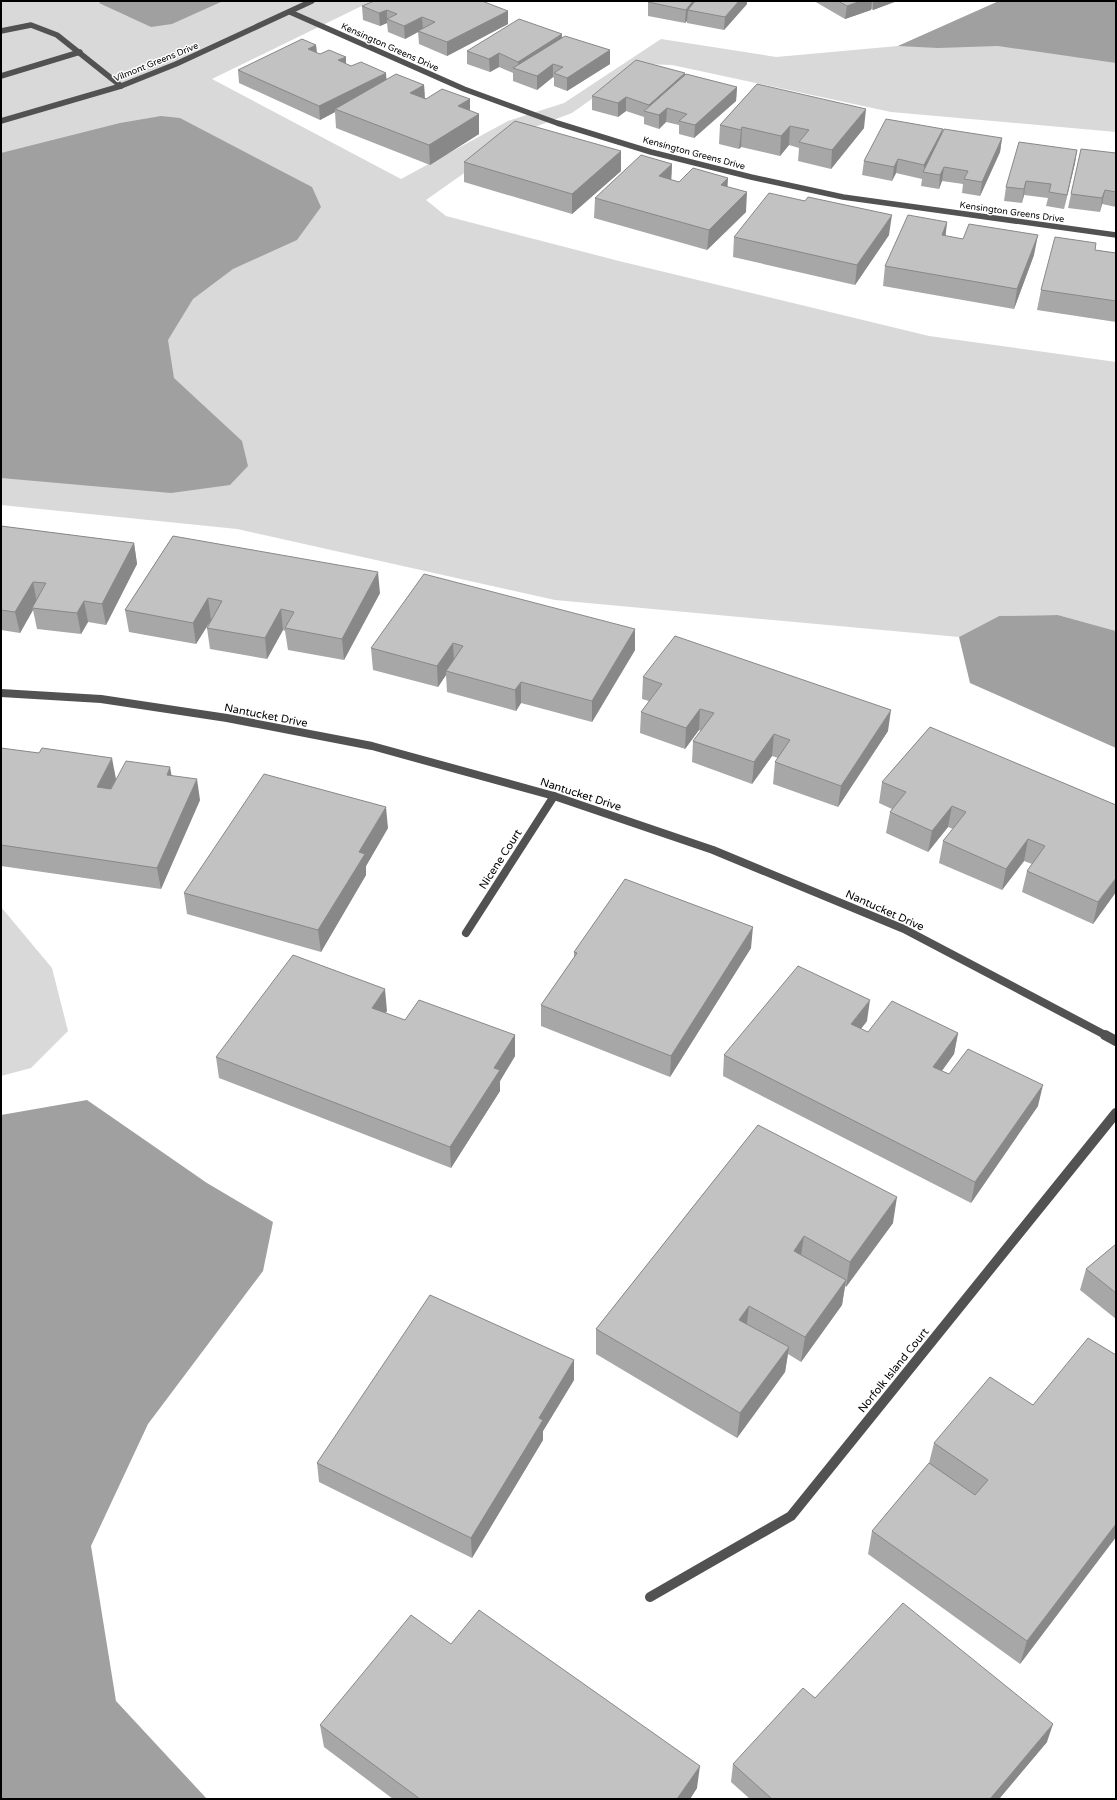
<svg xmlns="http://www.w3.org/2000/svg" width="1117" height="1800" font-family="'Varela Round',sans-serif">
  <style>
    .green { fill: #d9d9d9 }
    .water { fill: #a0a0a0 }
    .lines { fill: none; stroke-linecap: round; stroke-linejoin: round }
    .service { stroke: #525252; stroke-width: 5.5 }
    .minor-far2 { stroke: #525252; stroke-width: 5.5 }
    .minor-far1 { stroke: #525252; stroke-width: 8 }
    .minor { stroke: #525252; stroke-width: 10 }
    .wall { fill: #a7a7a7 }
    .shaded-wall { fill: #888 }
    .building { fill: #c2c2c2; stroke: #888 }
    .labels { text-anchor: middle; stroke-width: 3; stroke-linejoin: round; paint-order: stroke }
    .far-street-label { font-size: 9px; fill: #000; stroke: #fff }
    .street-label { font-size: 11px; fill: #000; stroke: #fff }
  </style>
  <rect width="100%" height="100%" fill="#fff"/>
  <!-- green -->
  <g class="green">
    <polygon points="1,1 372,1 212,79 401,179 508,121 564,103 661,39 776,57 898,46 999,1 1116,1 1116,132 891,112 672,65 641,64 572,113 524,131 426,200 446,216 619,261 929,336 1116,362 1116,631 1058,615 999,616 959,637 555,600 237,529 1,505"/>
    <polygon points="1,907 52,968 68,1031 31,1068 1,1076"/>
  </g>
  <!-- water -->
  <g class="water">
    <polygon points="101,1 223,1 172,24 151,27 99,3"/>
    <polygon points="999,1 1116,1 1116,63 998,46 938,48 898,46"/>
    <polygon points="161,116 180,118 312,187 321,207 297,240 233,269 193,299 168,340 174,378 242,441 248,466 230,485 171,493 1,478 1,153 120,123"/>
    <polygon points="1058,615 1116,631 1116,748 970,683 959,637 999,616"/>
    <polygon points="87,1100 207,1183 273,1222 263,1271 148,1424 91,1546 116,1701 207,1799 1,1799 1,1115"/>
  </g>
  <g class="lines">
    <!-- service -->
    <g class="service">
      <polyline points="1,31 31,25 57,35 121,86"/>
      <polyline points="1,76 80,52"/>
    </g>
    <!-- minor-far2 -->
    <g class="minor-far2">
      <polyline points="290,12 464,89 557,123 651,152 751,177 843,197 1116,235"/>
      <polyline points="1,121 121,86 176,64 312,1"/>
    </g>
    <!-- minor-far1 -->
    <g class="minor-far1">
      <polyline points="1,693 101,699 227,718 372,746 554,796 713,850 904,929 1107,1036"/>
      <polyline points="466,933 554,796"/>
    </g>
    <!-- minor -->
    <g class="minor">
      <polyline points="1105,1035 1116,1041"/>
      <polyline points="650,1597 791,1516 1116,1113"/>
    </g>
  </g>
  <!-- wall -->
  <g class="wall">
    <polygon points="650,1 747,1 747,4 724,30 687,23 687,21 685,23 648,16 648,2"/>
    <polygon points="814,1 897,1 873,10 871,9 871,10 845,19"/>
    <polygon points="362,6 508,11 508,24 447,56 419,44 418,32 405,39 388,32 387,23 380,26 363,20"/>
    <polygon points="562,34 562,37 610,50 610,64 567,91 554,86 554,78 553,77 537,90 513,81 513,73 499,67 490,72 467,64 467,51"/>
    <polygon points="316,45 317,53 387,79 424,85 425,98 426,99 470,99 470,111 479,114 479,134 430,165 336,128 335,112 320,120 239,83 238,70"/>
    <polygon points="684,76 737,87 736,101 694,138 679,134 679,125 666,122 659,129 644,124 644,117 626,111 618,117 592,110 592,96"/>
    <polygon points="757,84 864,128 831,169 798,161 799,148 789,145 780,156 741,147 739,149 719,144 720,125"/>
    <polygon points="943,133 1002,138 1000,152 980,196 962,193 963,184 942,181 939,189 921,186 922,179 896,173 892,181 862,175 864,161"/>
    <polygon points="1077,150 1075,163 1064,209 1046,206 1048,198 1024,195 1022,203 1004,201 1006,187"/>
    <polygon points="621,151 621,171 572,214 464,182 464,162"/>
    <polygon points="1116,153 1116,207 1102,204 1100,212 1068,208 1071,194"/>
    <polygon points="672,164 671,180 679,182 746,212 707,250 594,218 595,198"/>
    <polygon points="947,222 945,236 963,239 1034,255 1014,309 883,286 885,266"/>
    <polygon points="889,235 855,285 733,257 734,237"/>
    <polygon points="1095,250 1116,253 1116,322 1037,310 1041,290"/>
    <polygon points="1,526 134,543 137,564 106,625 88,622 81,634 37,629 33,610 20,633 1,630"/>
    <polygon points="173,536 380,593 344,660 288,650 285,631 283,630 267,659 210,649 207,628 211,620 196,644 129,632 125,610"/>
    <polygon points="635,629 635,650 592,722 521,703 516,711 447,692 446,675 438,687 373,670 371,648"/>
    <polygon points="643,677 888,731 838,807 773,784 775,762 778,758 772,756 752,784 692,762 693,741 701,731 699,730 685,749 640,733 641,712 649,701 642,699"/>
    <polygon points="930,727 1116,892 1093,924 1022,892 1027,871 1032,864 1024,861 1002,890 939,863 943,841 953,829 948,827 928,852 886,833 890,812 892,809 879,803 882,782"/>
    <polygon points="1,748 116,779 111,789 172,775 200,800 161,889 1,866"/>
    <polygon points="388,828 366,866 366,875 321,952 187,914 184,893"/>
    <polygon points="751,948 670,1077 541,1026 541,1005 574,958 574,952"/>
    <polygon points="387,1011 385,1013 405,1020 515,1035 515,1056 500,1081 500,1091 451,1168 219,1078 216,1057"/>
    <polygon points="867,1021 861,1029 868,1032 958,1033 954,1054 942,1071 949,1074 1038,1106 971,1203 723,1076 724,1055"/>
    <polygon points="758,1125 893,1223 846,1287 845,1286 842,1305 801,1362 788,1354 785,1372 737,1438 596,1354 596,1329"/>
    <polygon points="1116,1244 1116,1319 1080,1290 1086,1269"/>
    <polygon points="1116,1355 1116,1537 1020,1664 868,1554 872,1531 929,1463 934,1443 1033,1405"/>
    <polygon points="574,1380 543,1431 543,1440 472,1558 319,1482 317,1463"/>
    <polygon points="451,1644 697,1788 690,1799 393,1799 324,1747 320,1725"/>
    <polygon points="815,1698 1047,1742 999,1799 750,1799 731,1782 733,1764"/>
  </g>
  <!-- shaded-wall -->
  <g class="shaded-wall">
    <polygon points="693,1 705,1 688,10 687,21 685,23 686,10"/>
    <polygon points="739,1 747,1 747,4 724,30 725,17"/>
    <polygon points="861,1 872,1 871,10 845,19 847,6"/>
    <polygon points="873,1 897,1 873,10"/>
    <polygon points="387,10 387,23 380,26 379,13"/>
    <polygon points="508,11 508,24 447,56 447,42"/>
    <polygon points="422,17 423,30 418,31 418,32 405,39 404,26"/>
    <polygon points="562,34 562,47 518,70 518,62"/>
    <polygon points="316,45 317,58 308,49"/>
    <polygon points="610,50 610,64 567,91 567,78"/>
    <polygon points="499,53 499,67 490,72 489,59"/>
    <polygon points="346,57 346,70 338,60"/>
    <polygon points="553,64 553,77 537,90 537,76"/>
    <polygon points="386,73 387,86 335,109 335,112 320,120 319,106"/>
    <polygon points="685,73 684,87 648,112 649,105"/>
    <polygon points="424,85 425,104 410,93"/>
    <polygon points="737,87 736,101 694,138 695,125"/>
    <polygon points="626,97 626,111 618,117 618,103"/>
    <polygon points="470,99 470,119 458,106"/>
    <polygon points="667,108 666,122 659,129 659,115"/>
    <polygon points="866,109 864,128 831,169 832,150"/>
    <polygon points="479,114 479,134 430,165 429,145"/>
    <polygon points="790,126 789,145 780,156 781,136"/>
    <polygon points="742,127 741,147 739,149 741,130"/>
    <polygon points="943,129 941,142 924,172 924,165"/>
    <polygon points="1002,138 1000,152 980,196 982,182"/>
    <polygon points="1077,150 1075,163 1064,209 1067,195"/>
    <polygon points="621,151 621,171 572,214 572,194"/>
    <polygon points="898,159 896,173 892,181 894,167"/>
    <polygon points="672,164 671,184 659,176"/>
    <polygon points="944,167 942,181 939,189 940,175"/>
    <polygon points="728,178 727,198 721,185"/>
    <polygon points="1026,181 1024,195 1022,203 1024,189"/>
    <polygon points="1105,190 1102,204 1100,212 1102,198"/>
    <polygon points="747,192 746,212 707,250 709,230"/>
    <polygon points="892,215 889,235 855,285 857,265"/>
    <polygon points="947,222 945,242 942,235"/>
    <polygon points="1038,235 1034,255 1014,309 1017,289"/>
    <polygon points="134,543 137,564 106,625 102,604"/>
    <polygon points="378,572 380,593 344,660 342,639"/>
    <polygon points="33,582 37,603 32,608 33,610 20,633 15,612"/>
    <polygon points="208,598 211,620 196,644 193,623"/>
    <polygon points="84,601 88,622 81,634 77,613"/>
    <polygon points="281,609 283,630 267,659 265,638"/>
    <polygon points="635,629 635,650 592,722 592,701"/>
    <polygon points="453,643 454,664 446,671 446,675 438,687 437,666"/>
    <polygon points="521,682 521,703 516,711 515,690"/>
    <polygon points="700,709 699,730 685,749 686,728"/>
    <polygon points="891,710 888,731 838,807 841,786"/>
    <polygon points="774,734 772,756 752,784 754,762"/>
    <polygon points="112,758 116,779 101,808 97,787"/>
    <polygon points="170,767 174,788 167,775"/>
    <polygon points="197,779 200,800 161,889 157,868"/>
    <polygon points="952,806 948,827 928,852 932,831"/>
    <polygon points="386,807 388,828 366,866 366,875 321,952 318,930 359,852"/>
    <polygon points="1028,839 1024,861 1002,890 1006,869"/>
    <polygon points="1116,878 1116,892 1093,924 1098,902"/>
    <polygon points="753,927 751,948 670,1077 671,1056"/>
    <polygon points="385,989 387,1011 374,1029 372,1008"/>
    <polygon points="870,1000 867,1021 848,1045 851,1024"/>
    <polygon points="958,1033 954,1054 929,1088 933,1067"/>
    <polygon points="515,1035 515,1056 500,1081 500,1091 451,1168 450,1147 494,1068"/>
    <polygon points="1043,1085 1038,1106 971,1203 975,1182"/>
    <polygon points="897,1197 893,1223 846,1287 850,1262"/>
    <polygon points="804,1236 800,1262 794,1251"/>
    <polygon points="846,1280 842,1305 801,1362 805,1337"/>
    <polygon points="749,1306 746,1331 739,1320"/>
    <polygon points="789,1347 785,1372 737,1438 740,1413"/>
    <polygon points="574,1360 574,1380 543,1431 543,1440 472,1558 471,1538 539,1418"/>
    <polygon points="1116,1524 1116,1537 1020,1664 1027,1641"/>
    <polygon points="1053,1724 1047,1742 999,1799 990,1799"/>
    <polygon points="700,1766 697,1788 690,1799 677,1799"/>
  </g>
  <!-- building -->
  <g class="building">
    <polygon points="374,1 482,1 508,11 447,42 418,31 435,22 422,17 404,26 387,19 397,14 387,10 379,13 362,6"/>
    <polygon points="650,1 693,1 686,10 648,2"/>
    <polygon points="695,1 739,1 725,17 688,10"/>
    <polygon points="838,1 861,1 847,6"/>
    <polygon points="519,19 562,34 518,62 499,53 489,59 467,51"/>
    <polygon points="565,36 610,50 567,78 554,73 563,67 553,64 537,76 513,68"/>
    <polygon points="302,39 316,45 308,49 320,54 329,50 346,57 338,60 351,66 361,62 386,73 319,106 238,70"/>
    <polygon points="636,60 685,73 649,105 626,97 618,103 592,96"/>
    <polygon points="396,74 424,85 410,93 426,99 442,89 470,99 458,106 479,114 429,145 335,109"/>
    <polygon points="686,74 737,87 695,125 679,121 687,114 667,108 659,115 644,111"/>
    <polygon points="757,84 866,109 832,150 799,142 809,130 790,126 781,136 742,127 741,130 720,125"/>
    <polygon points="886,119 943,129 924,165 898,159 894,167 864,161"/>
    <polygon points="515,121 621,151 572,194 464,162"/>
    <polygon points="944,129 1002,138 982,182 964,179 968,171 944,167 940,175 923,172"/>
    <polygon points="1019,142 1077,150 1067,195 1049,192 1051,184 1026,181 1024,189 1006,187"/>
    <polygon points="1081,149 1116,153 1116,192 1105,190 1102,198 1071,194"/>
    <polygon points="641,155 672,164 659,176 679,182 693,168 728,178 721,185 747,192 709,230 595,198"/>
    <polygon points="769,193 805,201 808,197 892,215 857,265 734,237"/>
    <polygon points="908,215 947,222 942,235 963,239 969,224 1038,235 1017,289 885,266"/>
    <polygon points="1055,237 1096,243 1095,250 1116,253 1116,301 1041,290"/>
    <polygon points="1,526 134,543 102,604 84,601 77,613 32,608 46,583 33,582 15,612 1,610"/>
    <polygon points="173,536 378,572 342,639 285,628 294,612 281,609 265,638 207,628 222,601 208,598 193,623 125,610"/>
    <polygon points="424,574 635,629 592,701 521,682 515,690 446,671 463,646 453,643 437,666 371,648"/>
    <polygon points="675,636 891,710 841,786 775,762 790,740 774,734 754,762 693,741 714,713 700,709 686,728 641,712 662,684 643,677"/>
    <polygon points="930,727 1116,805 1116,878 1098,902 1027,871 1045,846 1028,839 1006,869 943,841 966,812 952,806 932,831 890,812 906,792 882,782"/>
    <polygon points="1,748 39,753 42,748 112,758 97,787 111,789 126,761 170,767 167,775 197,779 157,868 1,845"/>
    <polygon points="264,774 386,807 359,852 365,854 318,930 184,893"/>
    <polygon points="625,879 753,927 671,1056 541,1005 577,953 574,952"/>
    <polygon points="293,955 385,989 372,1008 405,1020 419,1000 515,1035 494,1068 500,1070 450,1147 216,1057"/>
    <polygon points="798,966 870,1000 851,1024 868,1032 892,1001 958,1033 933,1067 949,1074 968,1049 1043,1085 975,1182 724,1055"/>
    <polygon points="758,1125 897,1197 850,1262 804,1236 794,1251 846,1280 805,1337 749,1306 739,1320 789,1347 740,1413 596,1329"/>
    <polygon points="1116,1244 1116,1293 1086,1269"/>
    <polygon points="430,1295 574,1360 539,1418 543,1420 471,1538 317,1463"/>
    <polygon points="1088,1338 1116,1355 1116,1524 1027,1641 872,1531 929,1463 975,1495 988,1480 934,1443 990,1377 1033,1405"/>
    <polygon points="903,1603 1053,1724 990,1799 772,1799 733,1764 803,1688 815,1698"/>
    <polygon points="479,1610 700,1766 677,1799 420,1799 320,1725 411,1615 451,1644"/>
  </g>
  <g class="labels">
    <!-- far-street labels -->
    <g class="far-street-label">
      <text transform="translate(390 47) rotate(24)" y="3">Kensington Greens Drive</text>
      <text transform="translate(156 62) rotate(-22)" y="3">Vilmont Greens Drive</text>
      <text transform="translate(694 153) rotate(15)" y="3">Kensington Greens Drive</text>
      <text transform="translate(1012 212) rotate(8)" y="3">Kensington Greens Drive</text>
    </g>
    <!-- street labels -->
    <g class="street-label">
      <text transform="translate(266 715) rotate(11)" y="4">Nantucket Drive</text>
      <text transform="translate(581 794) rotate(18)" y="4">Nantucket Drive</text>
      <text transform="translate(500 859) rotate(-57)" y="4">Nicene Court</text>
      <text transform="translate(885 910) rotate(24)" y="4">Nantucket Drive</text>
      <text transform="translate(893 1370) rotate(-51)" y="4">Norfolk Island Court</text>
    </g>
  </g>
  <!-- border -->
  <rect width="1117" height="1800" fill="none" stroke="#000000" stroke-width="4"/>
</svg>
